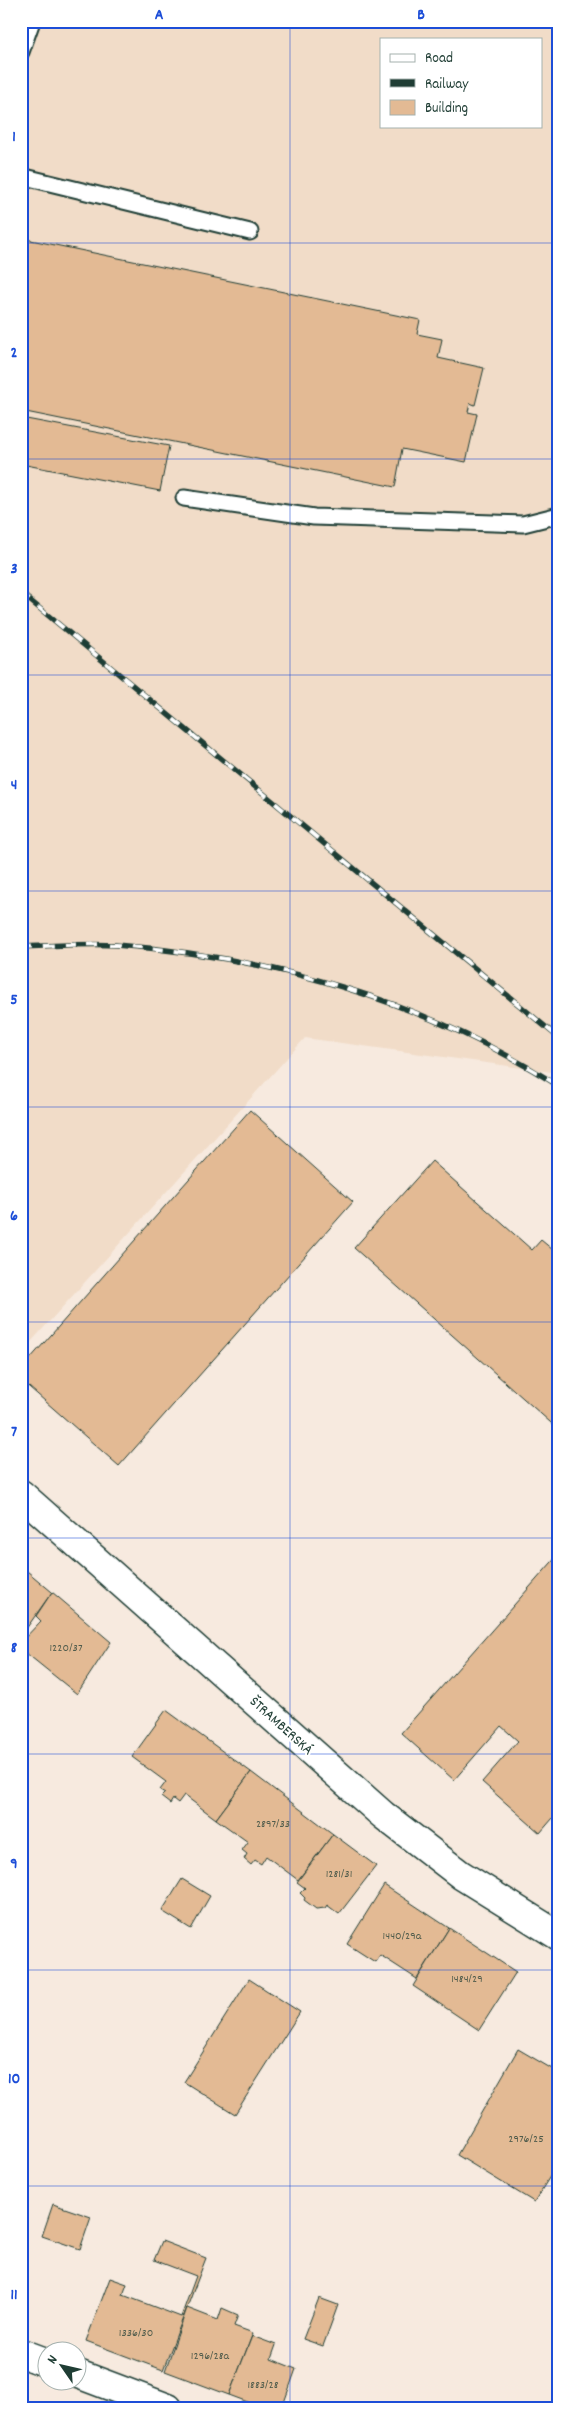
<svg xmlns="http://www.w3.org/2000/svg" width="580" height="2429" font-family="Dekko,sans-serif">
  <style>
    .built { fill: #f1dcc8; fill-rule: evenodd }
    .building { fill: #e3ba94; stroke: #1f3d34 }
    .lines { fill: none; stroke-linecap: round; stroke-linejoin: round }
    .lane-casing { stroke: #1f3d34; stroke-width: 19 }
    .street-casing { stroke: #1f3d34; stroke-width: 31 }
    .lane { stroke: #fff; stroke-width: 15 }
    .street { stroke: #fff; stroke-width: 28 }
    .rail-casing { stroke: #1f3d34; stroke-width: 5.5 }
    .rail { stroke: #fff; stroke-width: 4; stroke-dasharray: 11; stroke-linecap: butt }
    .grid { fill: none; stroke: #1d4ed8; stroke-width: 1; stroke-opacity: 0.55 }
    .labels { text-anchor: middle; stroke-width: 4; stroke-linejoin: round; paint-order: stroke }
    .number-label { font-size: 12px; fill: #505c4c }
    .street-label { font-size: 15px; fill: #1f3d34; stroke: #fff }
    .neatline { fill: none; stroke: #1d4ed8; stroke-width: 2 }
    .grid-label { font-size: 16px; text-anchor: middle; font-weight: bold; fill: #1d4ed8 }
  </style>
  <rect width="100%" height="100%" fill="#f7eadf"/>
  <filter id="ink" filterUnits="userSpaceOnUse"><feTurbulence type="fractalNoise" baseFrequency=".02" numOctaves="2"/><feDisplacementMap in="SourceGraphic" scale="10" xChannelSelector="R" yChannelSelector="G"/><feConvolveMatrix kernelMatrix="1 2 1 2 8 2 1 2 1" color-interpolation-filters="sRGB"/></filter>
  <g filter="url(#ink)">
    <!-- built -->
    <path class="built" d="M21,21H559V1073L305,1038L21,1353ZM381,39H541V126H381Z"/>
    <!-- building -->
    <g class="building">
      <polygon points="21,238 420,320 417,334 442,339 438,358 484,368 475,405 470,403 468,412 477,414 466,462 402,449 395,487 21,411"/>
      <polygon points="21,418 169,446 160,491 21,464"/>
      <polygon points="250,1110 353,1202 119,1466 21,1380 21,1369"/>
      <polygon points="432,1161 532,1250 541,1240 559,1255 559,1430 354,1248"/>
      <polygon points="559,1554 559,1811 540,1833 482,1782 518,1741 501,1726 454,1780 401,1733"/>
      <polygon points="21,1566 52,1592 21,1636"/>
      <polygon points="52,1592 111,1642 77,1694 21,1649 21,1642 41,1621 36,1616"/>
      <polygon points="166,1710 251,1772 216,1819 184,1795 178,1803 173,1799 170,1804 161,1797 165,1793 160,1790 166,1782 132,1757"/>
      <polygon points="251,1772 333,1834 298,1880 266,1856 261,1864 255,1860 251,1865 244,1859 247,1854 242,1850 248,1842 216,1819"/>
      <polygon points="333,1834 376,1866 339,1914 327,1905 325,1908 316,1909 304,1900 305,1898 300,1893 305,1888 297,1882"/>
      <polygon points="182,1879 210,1896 191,1929 162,1911"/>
      <polygon points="384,1885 449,1928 417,1979 380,1955 375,1962 347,1944"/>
      <polygon points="449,1928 516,1972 479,2030 413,1986"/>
      <polygon points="249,1979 300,2012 235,2114 184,2082"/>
      <polygon points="518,2049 559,2073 559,2162 534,2202 457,2155"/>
      <polygon points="53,2204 91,2217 80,2249 42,2236"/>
      <polygon points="162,2241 206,2258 163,2370 86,2341 110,2278 127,2284 123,2295 181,2317 196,2276 154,2260"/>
      <polygon points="319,2298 338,2305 323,2346 303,2339"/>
      <polygon points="187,2308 218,2320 222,2308 238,2315 234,2326 253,2333 229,2395 165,2371"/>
      <polygon points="252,2336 276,2345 271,2359 296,2369 282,2408 264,2408 229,2395"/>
    </g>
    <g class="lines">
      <defs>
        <g id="lane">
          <polyline points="21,52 32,21"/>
          <polyline points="21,176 250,232"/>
          <polyline points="184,498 314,517 523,524 559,515"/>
        </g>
        <g id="street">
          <polyline points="21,1494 383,1815 461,1875 559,1936"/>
          <polyline points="21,2353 48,2363"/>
          <polyline points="78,2374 168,2408"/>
        </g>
      </defs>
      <!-- lane casing -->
      <use href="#lane" class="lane-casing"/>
      <!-- street casing -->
      <use href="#street" class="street-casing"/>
      <!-- lane -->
      <use href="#lane" class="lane"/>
      <!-- street -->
      <use href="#street" class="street"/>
      <defs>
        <g id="rail">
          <polyline points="21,593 559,1038"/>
          <path d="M21,947C52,946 85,943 116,945C272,957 425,1001 559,1086"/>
        </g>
      </defs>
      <!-- rail casing -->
      <use href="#rail" class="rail-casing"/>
      <!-- rail -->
      <use href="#rail" class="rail"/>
    </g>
  </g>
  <!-- grid -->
  <path class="grid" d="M290,21V2408M21,243H559M21,459H559M21,675H559M21,891H559M21,1107H559M21,1322H559M21,1538H559M21,1754H559M21,1970H559M21,2186H559"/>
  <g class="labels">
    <!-- number labels -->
    <g class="number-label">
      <text x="66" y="1651">1220/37</text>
      <text x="273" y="1827">2897/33</text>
      <text x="339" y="1877">1281/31</text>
      <text x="402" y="1939">1440/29a</text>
      <text x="467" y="1982">1484/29</text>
      <text x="526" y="2142">2976/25</text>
      <text x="136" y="2336">1336/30</text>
      <text x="210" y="2359">1296/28a</text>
      <text x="263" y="2388">1883/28</text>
    </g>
    <!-- street labels -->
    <g class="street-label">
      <text transform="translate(282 1725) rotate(42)" y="5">ŠTRAMBERSKÁ</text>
    </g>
  </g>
  <!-- margin -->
  <rect width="580" height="2429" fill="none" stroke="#fff" stroke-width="55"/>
  <!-- legend -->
  <rect x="380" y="38" width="162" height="90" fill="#ffffff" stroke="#a5b1ae"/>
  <rect x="390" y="54" width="25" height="8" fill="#ffffff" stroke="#a5b1ae"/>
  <text x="425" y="62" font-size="15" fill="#1f3d34">Road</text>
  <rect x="390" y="79" width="25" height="8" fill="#1f3d34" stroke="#a5b1ae"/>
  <text x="425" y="88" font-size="15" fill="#1f3d34">Railway</text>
  <rect x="390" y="100" width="25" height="15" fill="#e3ba94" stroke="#a5b1ae"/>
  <text x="425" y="112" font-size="15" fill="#1f3d34">Building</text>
  <!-- north arrow -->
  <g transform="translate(62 2366) rotate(304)"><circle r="24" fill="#ffffff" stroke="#a5b1ae"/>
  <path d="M0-4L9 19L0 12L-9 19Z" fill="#1f3d34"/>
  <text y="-8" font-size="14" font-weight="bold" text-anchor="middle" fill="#1f3d34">N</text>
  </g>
  <rect x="28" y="28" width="524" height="2374" class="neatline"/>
  <g class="grid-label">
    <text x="159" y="19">A</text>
    <text x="421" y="19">B</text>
    <text x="14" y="141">1</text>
    <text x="14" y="357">2</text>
    <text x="14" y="573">3</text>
    <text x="14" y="789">4</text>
    <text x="14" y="1004">5</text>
    <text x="14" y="1220">6</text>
    <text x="14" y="1436">7</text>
    <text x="14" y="1652">8</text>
    <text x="14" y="1868">9</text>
    <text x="14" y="2083">10</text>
    <text x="14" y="2299">11</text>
  </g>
</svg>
